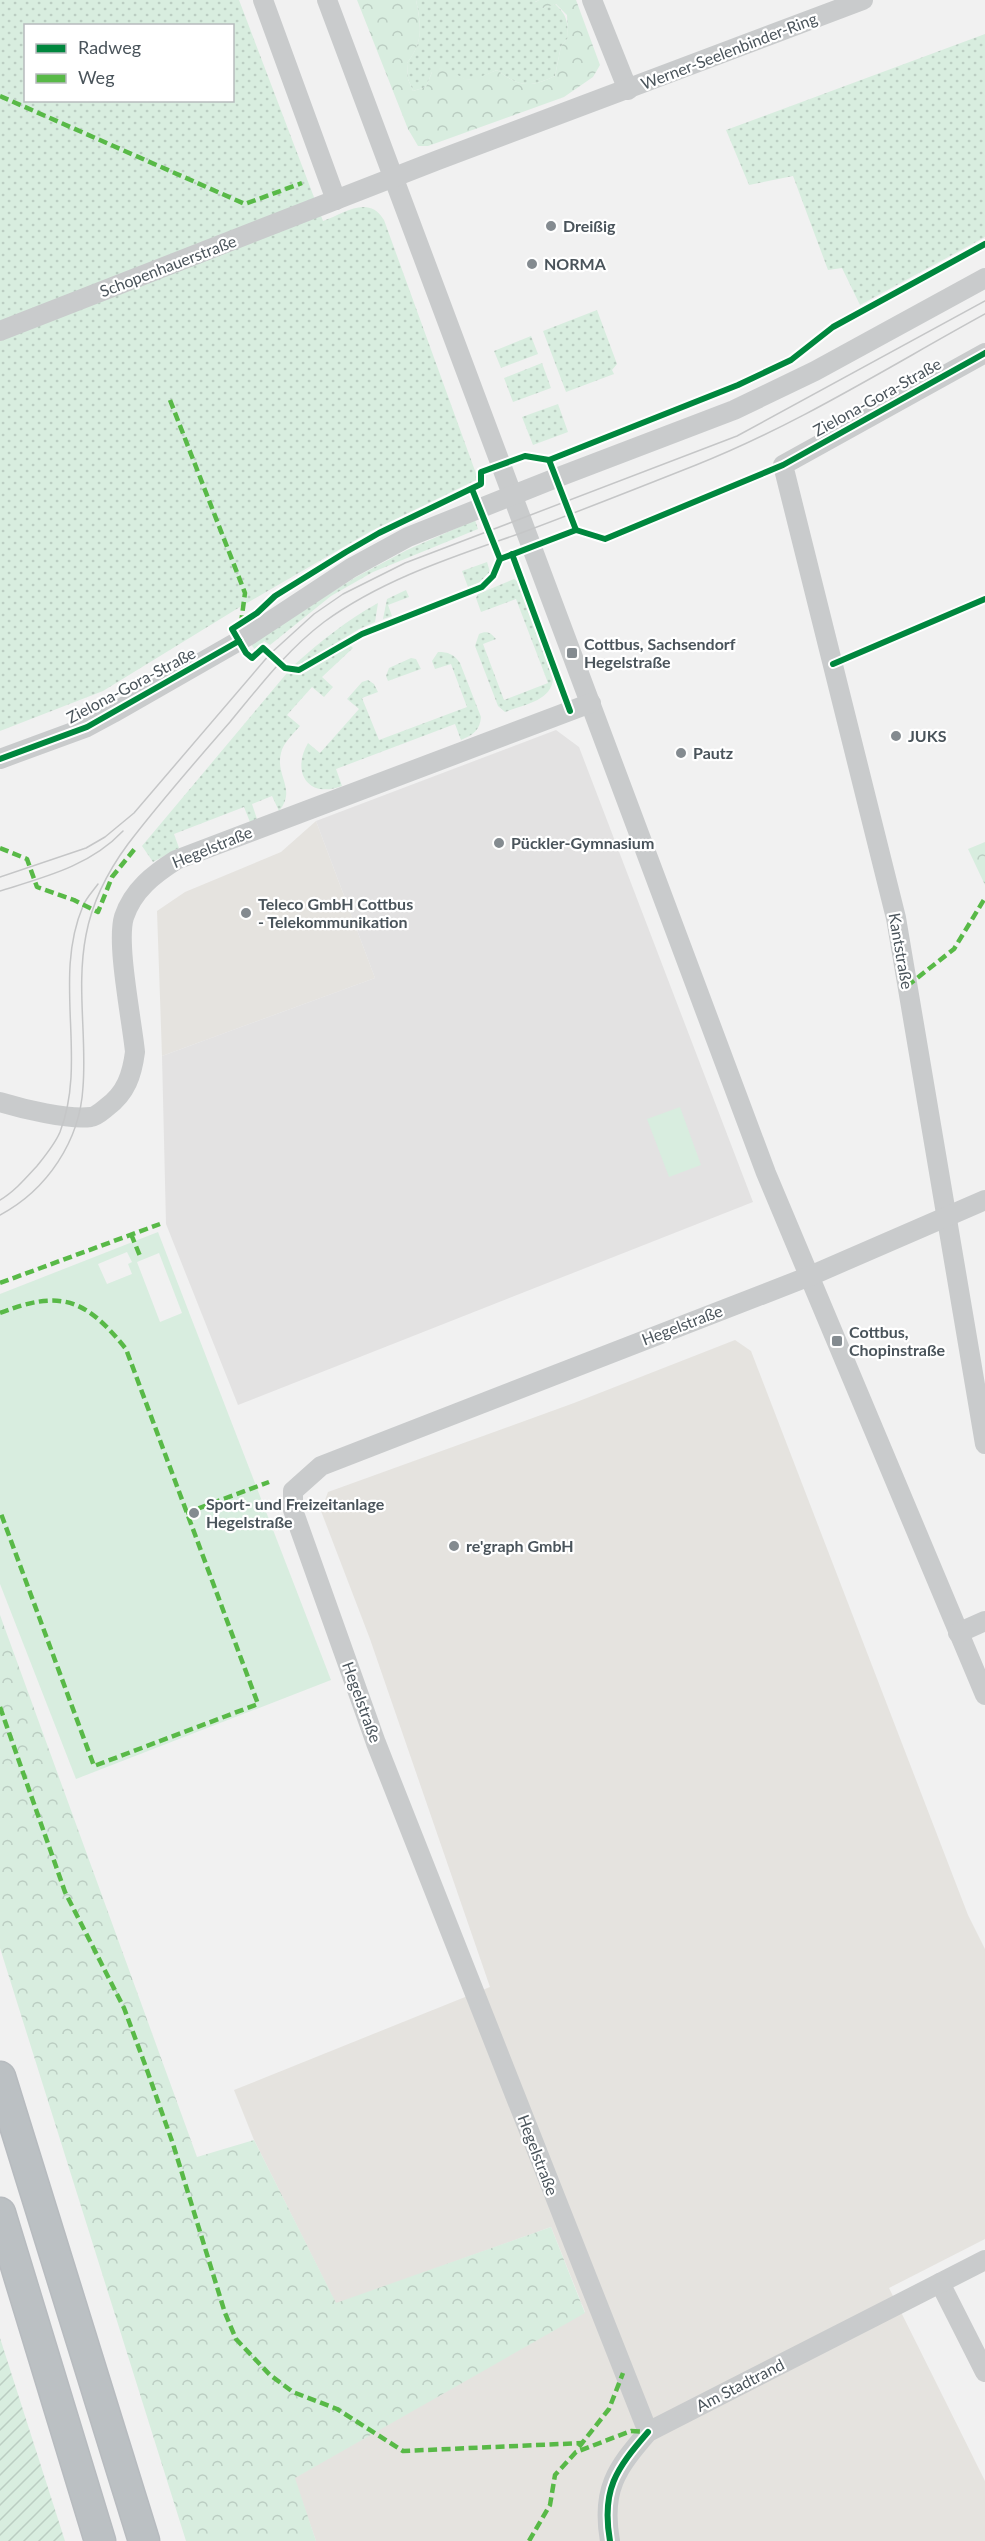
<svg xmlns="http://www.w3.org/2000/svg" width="985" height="2541" font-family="Lato,sans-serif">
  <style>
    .commercial { fill: #e5e3df }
    .education { fill: #e3e2e2 }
    .grass { fill: url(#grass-dots); fill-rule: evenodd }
    .forest { fill: url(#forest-crowns) }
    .garden { fill: url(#garden-furrows) }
    .pitch { fill: #d8eddf; fill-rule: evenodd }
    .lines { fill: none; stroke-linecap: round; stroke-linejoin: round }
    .highway-casing { stroke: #b7bbbf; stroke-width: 33 }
    .minor { stroke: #c9cbcc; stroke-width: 20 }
    .highway { stroke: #bbc0c3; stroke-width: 30 }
    .tram { stroke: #c5c6c7; stroke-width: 1.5 }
    .quiet { stroke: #58b947; stroke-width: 4.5; stroke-dasharray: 9 4.5; stroke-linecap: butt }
    .cycleway-casing { stroke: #fff; stroke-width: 10 }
    .cycleway { stroke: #00873e; stroke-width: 6 }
    .poi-dot { fill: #848b90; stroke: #fff; stroke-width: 2 }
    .labels { text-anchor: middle; stroke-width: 4.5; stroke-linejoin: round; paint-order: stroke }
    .street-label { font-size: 16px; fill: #4a545b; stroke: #fff }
    .poi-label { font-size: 16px; font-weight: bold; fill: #4a545b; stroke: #fff; text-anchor: start }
  </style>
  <defs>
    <pattern id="grass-dots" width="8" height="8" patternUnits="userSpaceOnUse" patternTransform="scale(1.5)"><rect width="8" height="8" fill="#d8eddf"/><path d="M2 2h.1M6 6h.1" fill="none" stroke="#bbcdc2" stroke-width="1.8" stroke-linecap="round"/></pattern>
    <pattern id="forest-crowns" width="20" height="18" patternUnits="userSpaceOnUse" patternTransform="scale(1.5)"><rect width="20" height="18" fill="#d8eddf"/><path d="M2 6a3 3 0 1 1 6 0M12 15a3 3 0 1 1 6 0" fill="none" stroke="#bbcdc2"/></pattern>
    <pattern id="garden-furrows" width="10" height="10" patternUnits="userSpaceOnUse" patternTransform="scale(1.5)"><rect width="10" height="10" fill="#d8eddf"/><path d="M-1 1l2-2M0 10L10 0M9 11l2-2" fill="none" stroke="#bbcdc2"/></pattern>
  </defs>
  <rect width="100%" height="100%" fill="#f1f1f1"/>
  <!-- commercial -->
  <g class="commercial">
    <polygon points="316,821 375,978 162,1056 157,911 185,892 281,852"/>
    <polygon points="735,1340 751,1351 968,1915 985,1949 985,2239 889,2288 985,2481 985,2541 316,2541 294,2478 585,2312 551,2227 336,2304 254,2140 234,2090 490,1987 370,1639 321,1511 328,1492 574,1403"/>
  </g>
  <!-- education -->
  <polygon class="education" points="556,730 579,747 753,1202 238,1405 166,1224 162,1056 375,978 316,821"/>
  <!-- grass -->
  <g class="grass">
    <path d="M0,0H239L323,221C344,214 368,194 384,220L478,479L371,531L235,610L103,691L0,731ZM26,26H232V100H26Z"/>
    <path d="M416,0H539L535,2L543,8L555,4C567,15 568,22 568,38L561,46L555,76C530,88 519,87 497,70C477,78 470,87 451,71L432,72L426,87L413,91L408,79L407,63C424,41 421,25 416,0Z"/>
    <polygon points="985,34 985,237 860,305 842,268 828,270 793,176 749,185 726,130"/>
    <polygon points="597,310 617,364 612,370 614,374 566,392 543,331"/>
    <polygon points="531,336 538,354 501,368 494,351"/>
    <polygon points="542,363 551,388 513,402 504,378"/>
    <polygon points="558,404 568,432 533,445 522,417"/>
    <polygon points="475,520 478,529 373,572 331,596 270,645 264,641 256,651 250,643 356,577 407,550"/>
    <polygon points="487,562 490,572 480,582 468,587 462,571"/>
    <path d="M514,579L517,581L553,678C552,701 525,704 505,712L498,706L475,646L479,634C487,630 491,633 496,639L483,644L504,700L548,683L516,599L481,612L476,598L478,594Z"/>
    <polygon points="406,590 409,597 388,605 392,616 383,619 387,599"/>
    <path d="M378,603L375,622L359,629L299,666L294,665C321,641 347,620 378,603Z"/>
    <path d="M350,645L353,648L322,677L333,687L324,697L312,687L287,715L300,726C294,733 283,743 281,753C275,776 297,789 279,811L272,796L252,804L257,819L250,822L244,807L174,834L179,848L153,862L142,846L287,673L301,675Z"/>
    <path d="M438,652C448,652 454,654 460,663L481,717C480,730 473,735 461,740L455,724L336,769L342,786C308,799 291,772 308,743L320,753L359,709L347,699L362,682L368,680L374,684L378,692L362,698L379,740L467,707L451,664L435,669L432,661Z"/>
    <polygon points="411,658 416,659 421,669 388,681 386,676 389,668"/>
  </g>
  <!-- forest -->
  <g class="forest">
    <path d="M357,0H416C421,26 424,41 407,63L408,79L413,91L426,87L432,72L444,65C470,85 467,82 497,70C519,87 530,88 555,76L561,46L568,38L567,15L556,4L543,8L534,3L539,0H576L600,65L593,77L564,97L428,146H418L408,129Z"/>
    <polygon points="985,842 985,885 968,849"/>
    <polygon points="0,1615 197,2157 254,2140 336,2303 551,2227 585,2313 295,2478 316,2541 186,2541 0,1948"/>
  </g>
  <!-- garden -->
  <polygon class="garden" points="0,2338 65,2541 0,2541"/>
  <!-- pitch -->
  <g class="pitch">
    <polygon points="680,1107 701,1165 669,1177 647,1119"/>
    <path d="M158,1232L331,1680L76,1779L0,1584V1294ZM127,1252L132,1262L128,1264L132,1274L107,1284L98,1264ZM159,1253L182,1313L160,1322L137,1262Z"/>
  </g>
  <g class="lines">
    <defs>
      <g id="highway">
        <polyline points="0,2077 144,2541"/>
        <polyline points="0,2213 100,2541"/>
      </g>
    </defs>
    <!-- highway casing -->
    <use href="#highway" class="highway-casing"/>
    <!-- minor -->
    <g class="minor">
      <polyline points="263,0 336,200"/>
      <polyline points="327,0 766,1173 985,1695"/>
      <polyline points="592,0 628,90"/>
      <polyline points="0,331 438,160 863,0"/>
      <polyline points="985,353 783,465 896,918 985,1444"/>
      <polyline points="0,759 87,727 113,713 251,634 351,568 408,537 556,478 734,410 815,371 985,278"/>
      <path d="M0,1102C23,1109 68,1120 91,1117C97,1116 102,1111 107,1107C126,1093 132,1075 135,1052C132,1021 116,943 124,917C133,890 154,874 176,860L591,703"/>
      <polyline points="958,1633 985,1621"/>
      <polyline points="940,2283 985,2372"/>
      <polyline points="648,2432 376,1743 293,1510 293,1491 321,1466 810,1276 985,1200"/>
      <path d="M610,2541C601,2490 616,2469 648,2432L985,2260"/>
    </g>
    <!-- highway -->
    <use href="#highway" class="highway"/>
    <!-- tram -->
    <g class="tram">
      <polyline points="0,877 86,848 105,837 134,813 270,654 314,614 343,594 405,563 737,436 985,301"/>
      <path d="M0,891C45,877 90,866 123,831"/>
      <path d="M0,1200C14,1192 26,1178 37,1166C45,1156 55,1144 60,1132C88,1060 52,979 83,906C86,898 93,891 98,884"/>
      <path d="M0,1215C47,1190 80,1141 83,1087C87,1037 76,986 86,935C92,903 108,871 128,844C160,802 195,762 230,722C259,687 287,650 324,622C383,579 453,557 521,533C580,511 638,488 696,465C797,425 890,366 985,314"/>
    </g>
    <!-- quiet -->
    <g class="quiet">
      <polyline points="0,96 245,204 302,183"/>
      <polyline points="170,400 245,593 241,623"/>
      <polyline points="0,848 27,859 37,887 74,900 98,912 112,877 137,846"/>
      <polyline points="907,986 954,949 985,898"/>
      <polyline points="131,1234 140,1256"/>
      <polyline points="0,1283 160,1224"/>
      <path d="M0,1313C61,1289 86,1299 126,1349L258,1704L94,1766L0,1511"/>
      <polyline points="186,1513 269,1482"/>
      <polyline points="0,1707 65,1892 124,2008 147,2070 173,2144 225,2313 236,2339 270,2375 293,2392 337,2409 403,2451 583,2443"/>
      <polyline points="579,2447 609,2409 623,2373"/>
      <polyline points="529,2541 550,2505 555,2475 576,2452 631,2431 648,2432"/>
    </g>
    <defs>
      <g id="cycleway">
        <polyline points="549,460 576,530"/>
        <polyline points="472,489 500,559 493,576 482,587 362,634 299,670 285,668 263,648 252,658 246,653 232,629 257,613 275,596 346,552 379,533 481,484 481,472 525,456 549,460 738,385 791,360 833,327 985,244"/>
        <polyline points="512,554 570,711"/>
        <polyline points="500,559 576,530 605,539 783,465 985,353"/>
        <polyline points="833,664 985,599"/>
        <polyline points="0,759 87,727 239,641"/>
        <path d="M610,2541C601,2490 616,2469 648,2432"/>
      </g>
    </defs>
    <!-- cycleway casing -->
    <use href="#cycleway" class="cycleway-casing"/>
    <!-- cycleway -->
    <use href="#cycleway" class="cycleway"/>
  </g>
  <!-- markers -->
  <g class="poi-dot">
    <circle cx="551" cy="226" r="6"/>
    <circle cx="532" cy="264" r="6"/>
    <rect x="566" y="647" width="12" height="12" rx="3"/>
    <circle cx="896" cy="736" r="6"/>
    <circle cx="681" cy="753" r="6"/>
    <circle cx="499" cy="843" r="6"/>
    <circle cx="246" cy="913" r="6"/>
    <rect x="831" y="1335" width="12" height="12" rx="3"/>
    <circle cx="194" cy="1513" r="6"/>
    <circle cx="454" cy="1546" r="6"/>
  </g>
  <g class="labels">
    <!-- street labels -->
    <g class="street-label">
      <text transform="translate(729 51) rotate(-21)" y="6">Werner-Seelenbinder-Ring</text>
      <text transform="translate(168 266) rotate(-21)" y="6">Schopenhauerstraße</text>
      <text transform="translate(877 397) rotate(-29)" y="6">Zielona-Gora-Straße</text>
      <text transform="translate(131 685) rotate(-28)" y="6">Zielona-Gora-Straße</text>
      <text transform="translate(212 847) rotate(-22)" y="6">Hegelstraße</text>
      <text transform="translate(901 951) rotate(80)" y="6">Kantstraße</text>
      <text transform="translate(682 1325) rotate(-21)" y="6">Hegelstraße</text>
      <text transform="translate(362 1702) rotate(70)" y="6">Hegelstraße</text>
      <text transform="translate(538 2155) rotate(69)" y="6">Hegelstraße</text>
      <text transform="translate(740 2385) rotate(-27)" y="6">Am Stadtrand</text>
    </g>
    <!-- poi labels -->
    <g class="poi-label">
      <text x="563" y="232">Dreißig</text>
      <text x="544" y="270">NORMA</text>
      <text x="584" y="650">Cottbus, Sachsendorf<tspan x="584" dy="18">Hegelstraße</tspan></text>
      <text x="908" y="742">JUKS</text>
      <text x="693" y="759">Pautz</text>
      <text x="511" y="849">Pückler-Gymnasium</text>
      <text x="258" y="910">Teleco GmbH Cottbus<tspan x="258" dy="18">- Telekommunikation</tspan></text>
      <text x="849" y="1338">Cottbus,<tspan x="849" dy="18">Chopinstraße</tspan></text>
      <text x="206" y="1510">Sport- und Freizeitanlage<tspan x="206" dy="18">Hegelstraße</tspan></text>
      <text x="466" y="1552">re'graph GmbH</text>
    </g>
  </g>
  <!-- legend -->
  <rect x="24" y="24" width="210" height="78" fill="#ffffff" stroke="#b7bbbd" stroke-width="1.5"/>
  <rect x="36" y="44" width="30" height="9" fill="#00873e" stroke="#b7bbbd" stroke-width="1.5"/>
  <text x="78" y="54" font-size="18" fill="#4a545b">Radweg</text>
  <rect x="36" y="74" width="30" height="9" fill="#58b947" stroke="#b7bbbd" stroke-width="1.5"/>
  <text x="78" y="84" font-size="18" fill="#4a545b">Weg</text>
</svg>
